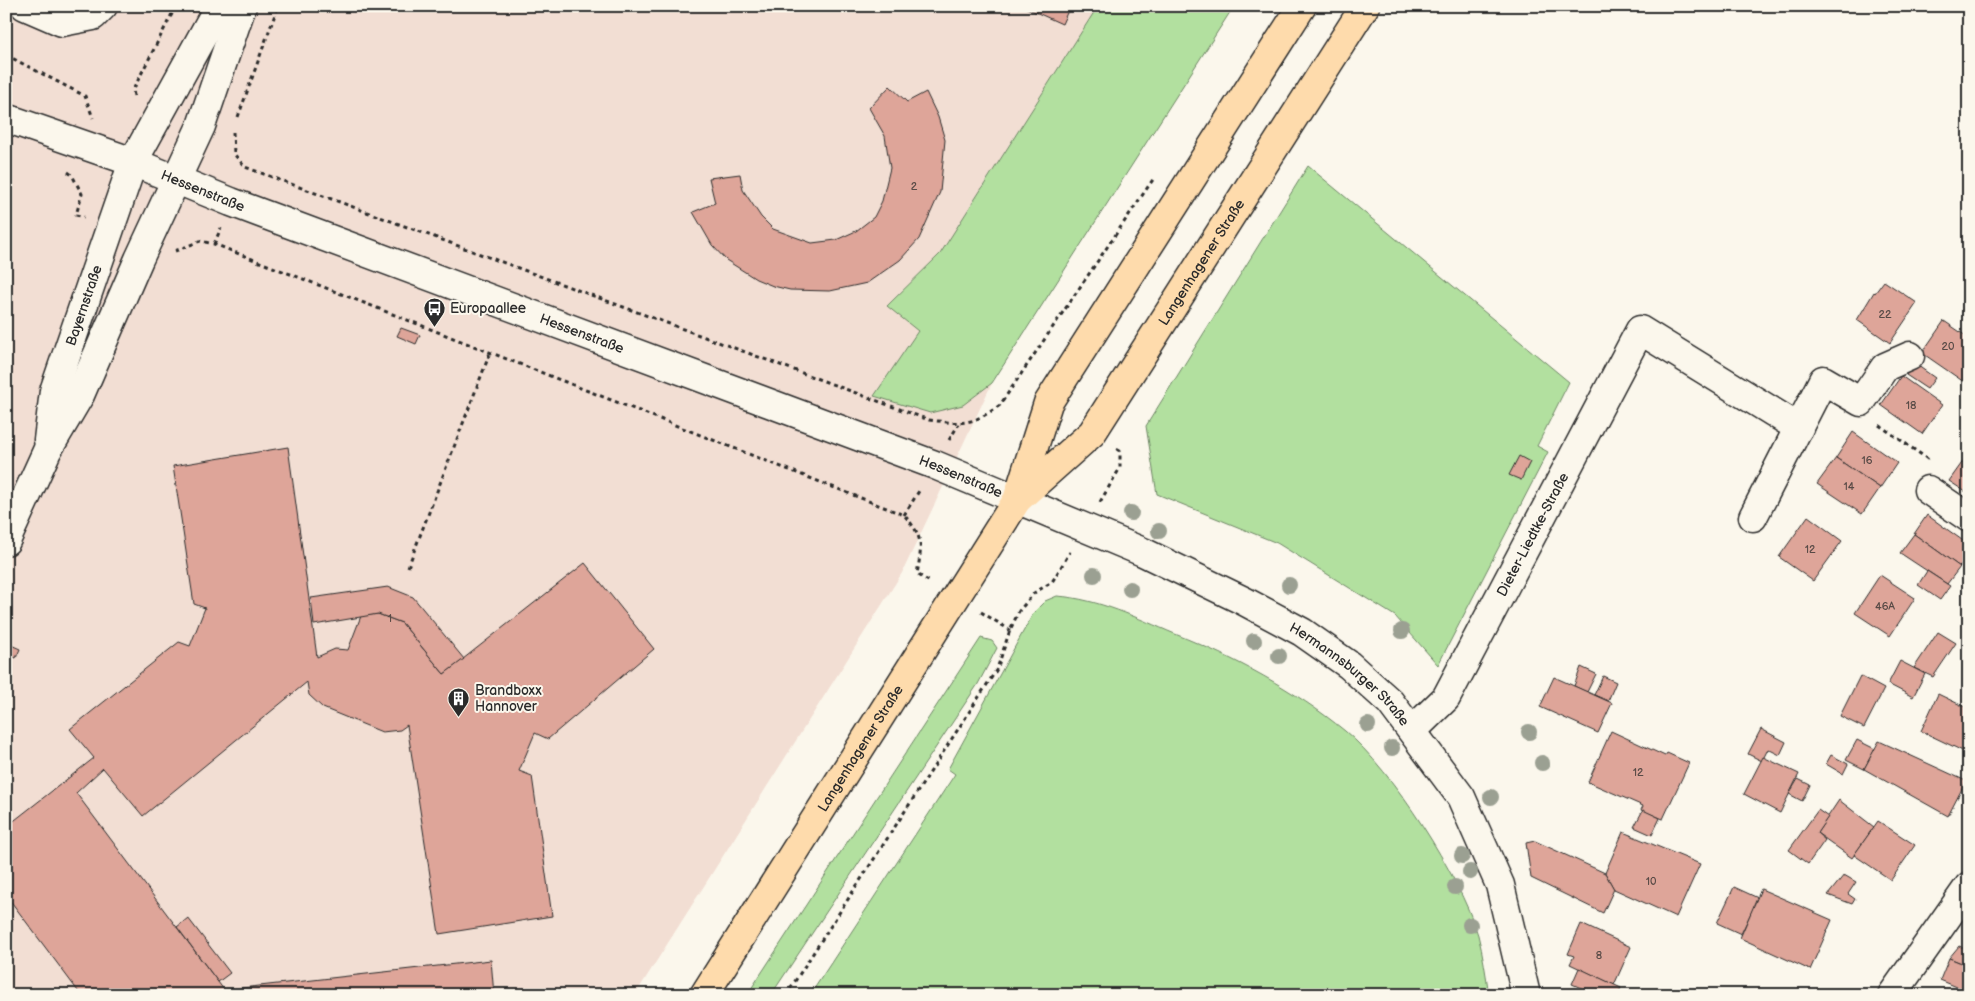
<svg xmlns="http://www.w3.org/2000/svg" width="1975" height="1001" font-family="'Balsamiq Sans',sans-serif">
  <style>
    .built { fill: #f2ded3 }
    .green { fill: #b2e09f; stroke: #6e8665 }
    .building { fill: #dea599; stroke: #2b2b2b }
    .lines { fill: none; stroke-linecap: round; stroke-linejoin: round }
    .minor-casing { stroke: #2b2b2b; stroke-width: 31 }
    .major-casing { stroke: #2b2b2b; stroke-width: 31 }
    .path { stroke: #2b2b2b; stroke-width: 3; stroke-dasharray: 4 4; stroke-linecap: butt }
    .minor { stroke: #fbf7ec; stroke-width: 28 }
    .major { stroke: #fedbac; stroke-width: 28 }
    .tree { fill: #9ba092 }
    .labels { text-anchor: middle; stroke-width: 4; stroke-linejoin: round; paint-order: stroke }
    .number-label { font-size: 11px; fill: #584a46 }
    .street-label { font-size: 14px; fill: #2b2b2b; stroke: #fbf7ec }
    .poi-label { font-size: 14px; fill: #2b2b2b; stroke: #fbf7ec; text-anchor: start }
  </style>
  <rect width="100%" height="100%" fill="#fbf7ec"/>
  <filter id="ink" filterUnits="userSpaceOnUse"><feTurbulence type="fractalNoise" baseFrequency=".02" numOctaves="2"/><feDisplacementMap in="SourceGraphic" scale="10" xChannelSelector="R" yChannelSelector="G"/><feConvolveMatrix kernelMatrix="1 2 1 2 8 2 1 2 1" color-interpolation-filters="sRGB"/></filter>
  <g filter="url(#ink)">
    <!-- built -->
    <polygon class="built" points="6,6 1234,6 992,383 902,573 635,995 6,995"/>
    <!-- green -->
    <g class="green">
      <polygon points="1098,6 1234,6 992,383 963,405 930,413 874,396 918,331 887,306 940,254"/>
      <polygon points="1308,166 1569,382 1537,446 1548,452 1438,665 1395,616 1277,543 1157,494 1146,426"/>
      <path d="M1057,596C1099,599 1137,618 1175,634C1235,658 1295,690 1345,731C1393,771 1459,875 1478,935C1483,954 1486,975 1489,995H810L955,774L948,769L1034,612L1045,601Z"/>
      <polygon points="981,638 992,641 997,648 978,684 771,995 747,995"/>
    </g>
    <!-- building -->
    <g class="building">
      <polygon points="1022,6 1070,6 1062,24"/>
      <polygon points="890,86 907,102 926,92 938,117 945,140 940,192 919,239 900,260 867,283 830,291 790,290 773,286 756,279 726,260 712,245 693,212 715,203 709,178 740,174 743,190 761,217 773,229 812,243 836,240 856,231 874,217 882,201 890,168 885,136 869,108"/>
      <polygon points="1884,281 1917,303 1890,343 1857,320 1874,292 1875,293"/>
      <polygon points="1944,321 1969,338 1969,375 1964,382 1922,353"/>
      <polygon points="401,328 420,335 416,344 397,336"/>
      <polygon points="1914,363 1935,378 1927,389 1906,375"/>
      <polygon points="1901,376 1942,405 1922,434 1881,405"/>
      <polygon points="1853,432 1897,463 1880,488 1836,458"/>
      <polygon points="288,447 317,657 335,649 348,650 361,616 378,614 402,623 444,674 585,563 654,649 548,739 535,733 519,771 532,776 552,916 439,934 407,725 400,730 382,732 323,708 309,695 307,682 143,816 103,768 76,793 224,990 491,960 494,995 81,995 6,895 6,827 94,758 70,729 179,642 190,646 205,608 194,604 173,466"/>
      <polygon points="1969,453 1969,463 1964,460"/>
      <polygon points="1519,456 1530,462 1521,480 1509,475"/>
      <polygon points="1836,458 1880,488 1862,514 1817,484"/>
      <polygon points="1964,460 1969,463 1969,494 1949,481"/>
      <polygon points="1927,515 1969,545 1969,554 1960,567 1914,534"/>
      <polygon points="1808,516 1842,541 1813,581 1779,557"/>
      <polygon points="1914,534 1960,567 1947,584 1900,553"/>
      <polygon points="1927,571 1950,586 1940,600 1918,585"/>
      <polygon points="1880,575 1915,598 1890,636 1855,613"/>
      <polygon points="388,587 413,597 464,659 444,674 402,623 378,614 314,625 311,598"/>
      <polygon points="1938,632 1956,643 1933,677 1914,668"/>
      <polygon points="11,645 20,649 16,658 6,654"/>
      <polygon points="1900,661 1925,674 1913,697 1888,684"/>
      <polygon points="1581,667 1596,674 1587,692 1574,686"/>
      <polygon points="1969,672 1969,683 1964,681"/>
      <polygon points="1603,676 1616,682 1608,701 1594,695"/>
      <polygon points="1860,676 1884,689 1864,728 1840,716"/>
      <polygon points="1554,677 1612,703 1598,733 1540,707"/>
      <polygon points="1938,694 1969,709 1969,754 1921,731"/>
      <polygon points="1761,729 1786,742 1780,755 1768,749 1762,761 1748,754"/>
      <polygon points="1611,731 1665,756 1667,753 1689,763 1663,819 1641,810 1643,806 1588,782"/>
      <polygon points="1857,740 1875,749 1864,769 1846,760"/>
      <polygon points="1879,741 1966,781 1948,816 1864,769"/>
      <polygon points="1831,755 1848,764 1843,774 1826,764"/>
      <polygon points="1763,757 1799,774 1780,813 1744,794"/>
      <polygon points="1798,779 1810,785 1802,801 1789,794"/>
      <polygon points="1839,800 1874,827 1852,858 1817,833"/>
      <polygon points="1643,810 1660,818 1652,835 1634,827"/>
      <polygon points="1818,810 1828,817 1817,833 1825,840 1808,864 1789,850"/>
      <polygon points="1878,821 1915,845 1891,880 1854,855"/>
      <polygon points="1623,832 1700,864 1676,917 1614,889 1605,873"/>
      <polygon points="1535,841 1605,873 1614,889 1603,913 1531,878 1526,843"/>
      <polygon points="1844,875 1856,882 1848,894 1855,899 1852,904 1828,895"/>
      <polygon points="1734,887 1758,898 1741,934 1717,923"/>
      <polygon points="1761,889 1832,920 1810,970 1740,938"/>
      <polygon points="188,918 230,973 218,982 177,927"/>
      <polygon points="1581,924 1631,947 1614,985 1570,964 1574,956 1568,954"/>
      <polygon points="1959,946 1969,950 1969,966 1949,958"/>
      <polygon points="1949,958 1969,966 1969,992 1940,980"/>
      <polygon points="1579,968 1621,988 1617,995 1597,995 1572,984"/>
    </g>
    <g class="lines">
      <defs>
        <g id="minor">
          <polyline points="25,6 62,22 93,16 103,6"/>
          <path id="s1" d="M6,118L133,162L231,202L935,465L1143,552L1244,601L1302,632L1349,665L1390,702L1461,797L1500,885L1526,995"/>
          <path id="s2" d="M48,440L54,391L133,162L219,6"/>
          <polyline points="1928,490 1969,518"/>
          <polyline points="1753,517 1823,380 1861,402 1885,367 1910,356"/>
          <polyline points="6,541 47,451 80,395 139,259 201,126 242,6"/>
          <path id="s3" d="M1413,730L1446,698L1640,330L1799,428"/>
          <polyline points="1892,995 1969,886"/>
        </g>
        <g id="major">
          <path id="s4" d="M1018,499L1092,433L1365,6"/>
          <path id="s5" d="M704,995L1017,500L1048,403L1302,6"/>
        </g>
      </defs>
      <!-- minor casing -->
      <use href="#minor" class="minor-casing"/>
      <!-- major casing -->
      <use href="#major" class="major-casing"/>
      <!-- path -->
      <g class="path">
        <polyline points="6,55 85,96 93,118"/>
        <polyline points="134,96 133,90 176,6"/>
        <polyline points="238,117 278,6"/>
        <path d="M233,132L234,154L245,167L929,420C964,424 971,426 1000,405L1154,178"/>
        <polyline points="68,172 72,175 82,194 76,215 84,217"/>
        <polyline points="214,244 221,228"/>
        <path d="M175,251L200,241L214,244L904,515C924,537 922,546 917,574L930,582"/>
        <polyline points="1879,425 1929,460"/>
        <polyline points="949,440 959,424"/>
        <polyline points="1100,502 1120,468 1120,451 1116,449"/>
        <polyline points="904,515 919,491"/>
        <polyline points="408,567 490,353"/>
        <polyline points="981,612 1010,630"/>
        <polyline points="786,995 997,669 1010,630 1019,611 1034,593 1052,582 1070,552"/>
      </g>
      <!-- minor -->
      <use href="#minor" class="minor"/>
      <!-- major -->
      <use href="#major" class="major"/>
    </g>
    <!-- trees -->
    <g class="tree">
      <circle cx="1131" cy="513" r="8"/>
      <circle cx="1159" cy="531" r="8"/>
      <circle cx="1094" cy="575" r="8"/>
      <circle cx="1289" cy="585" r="8"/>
      <circle cx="1130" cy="589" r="8"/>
      <circle cx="1402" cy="631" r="8"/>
      <circle cx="1254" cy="641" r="8"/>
      <circle cx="1279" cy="656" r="8"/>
      <circle cx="1368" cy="725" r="8"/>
      <circle cx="1529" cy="732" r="8"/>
      <circle cx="1392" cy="748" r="8"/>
      <circle cx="1542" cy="763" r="8"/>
      <circle cx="1491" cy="797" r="8"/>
      <circle cx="1462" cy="856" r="8"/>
      <circle cx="1470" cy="872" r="8"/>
      <circle cx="1455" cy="887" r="8"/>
      <circle cx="1470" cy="925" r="8"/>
    </g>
  </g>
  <!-- icons -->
  <defs>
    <symbol id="bus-pin" viewBox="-11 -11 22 30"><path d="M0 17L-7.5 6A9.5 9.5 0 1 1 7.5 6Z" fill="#2b2b2b" stroke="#fbf7ec"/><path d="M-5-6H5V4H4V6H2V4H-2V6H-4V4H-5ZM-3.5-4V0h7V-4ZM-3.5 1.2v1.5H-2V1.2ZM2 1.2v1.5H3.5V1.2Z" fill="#fff"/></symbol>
    <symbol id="building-pin" viewBox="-11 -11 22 30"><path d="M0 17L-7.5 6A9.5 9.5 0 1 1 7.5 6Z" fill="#2b2b2b" stroke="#fbf7ec"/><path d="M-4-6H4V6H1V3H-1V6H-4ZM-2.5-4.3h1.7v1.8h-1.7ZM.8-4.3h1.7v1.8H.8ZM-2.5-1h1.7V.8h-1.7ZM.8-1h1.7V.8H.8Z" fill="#fff"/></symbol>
  </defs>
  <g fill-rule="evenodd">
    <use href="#bus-pin" x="422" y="296" width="25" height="34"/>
    <use href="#building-pin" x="446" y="686" width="25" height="34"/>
  </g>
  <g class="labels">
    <!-- number labels -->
    <g class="number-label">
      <text x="914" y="190">2</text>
      <text x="1885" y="318">22</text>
      <text x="1948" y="350">20</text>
      <text x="1911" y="409">18</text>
      <text x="1867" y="464">16</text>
      <text x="1849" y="490">14</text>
      <text x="1810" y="553">12</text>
      <text x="1885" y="610">46A</text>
      <text x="390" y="622">1</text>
      <text x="1638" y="776">12</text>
      <text x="1651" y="885">10</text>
      <text x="1599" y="959">8</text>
    </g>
    <!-- street labels -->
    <g class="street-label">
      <text dy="5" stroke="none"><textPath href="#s1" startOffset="210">Hessenstraße</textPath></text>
      <text dy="5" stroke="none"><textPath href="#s4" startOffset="302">Langenhagener Straße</textPath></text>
      <text dy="5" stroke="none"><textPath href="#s2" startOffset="140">Bayernstraße</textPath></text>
      <text dy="5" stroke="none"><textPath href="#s1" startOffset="615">Hessenstraße</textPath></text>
      <text dy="5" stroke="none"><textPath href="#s1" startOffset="1020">Hessenstraße</textPath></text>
      <text dy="5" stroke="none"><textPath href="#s3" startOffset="231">Dieter-Liedtke-Straße</textPath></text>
      <text dy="5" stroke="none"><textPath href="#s1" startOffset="1459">Hermannsburger Straße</textPath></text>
      <text dy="5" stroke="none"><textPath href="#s5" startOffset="292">Langenhagener Straße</textPath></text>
    </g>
    <!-- poi labels -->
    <g class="poi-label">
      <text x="450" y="313">Europaallee</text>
      <text x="475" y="695">Brandboxx<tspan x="475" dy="16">Hannover</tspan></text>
    </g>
  </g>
  <!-- margin -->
  <rect width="1975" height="1001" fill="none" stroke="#fbf7ec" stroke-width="25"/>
  <rect x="12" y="12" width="1950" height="976" fill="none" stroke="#2b2b2b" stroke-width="2" filter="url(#ink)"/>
</svg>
